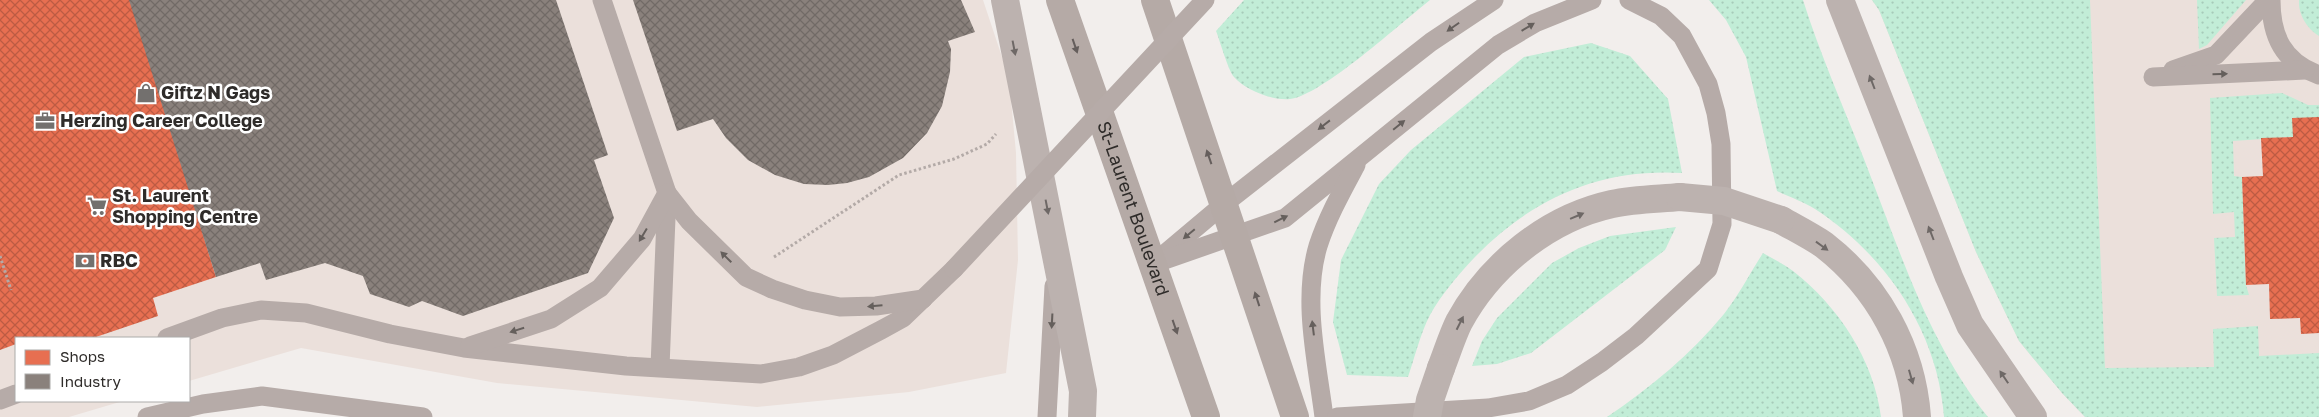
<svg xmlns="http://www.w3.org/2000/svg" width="2319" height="417" font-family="'Golos Text',sans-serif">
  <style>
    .built { fill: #ebe0db }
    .grass { fill: url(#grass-dots) }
    .shops { fill: url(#shops-cross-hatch) }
    .industry { fill: url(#industry-cross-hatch) }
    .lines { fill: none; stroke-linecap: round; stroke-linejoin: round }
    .path { stroke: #b3aaa7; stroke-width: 3; stroke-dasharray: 2.5 2.5; stroke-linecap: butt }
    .service { stroke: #b6aba8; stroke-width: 19 }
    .secondary { stroke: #b5aaa6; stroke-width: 28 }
    .motorway { stroke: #bcb2af; stroke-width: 28 }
    .service-bridge { stroke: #b6aba8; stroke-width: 19 }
    .motorway-bridge { stroke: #bcb2af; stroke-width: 28 }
    .oneway { fill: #655f5c }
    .oneway2 { fill: #655e5c }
    .oneway3 { fill: #6e6866 }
    .labels { text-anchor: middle; stroke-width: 5; stroke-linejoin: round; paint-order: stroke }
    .poi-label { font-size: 18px; font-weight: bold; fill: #2f2c2a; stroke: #fff; text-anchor: start }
    .street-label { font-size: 18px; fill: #2f2c2a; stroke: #fff }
  </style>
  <defs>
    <pattern id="grass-dots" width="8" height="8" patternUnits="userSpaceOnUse" patternTransform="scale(1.25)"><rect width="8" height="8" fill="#c2edd7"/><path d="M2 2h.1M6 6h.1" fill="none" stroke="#a7cbb9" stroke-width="1.8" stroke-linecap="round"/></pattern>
    <pattern id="shops-cross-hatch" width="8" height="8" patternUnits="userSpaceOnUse" patternTransform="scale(1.25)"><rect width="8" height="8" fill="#e76f51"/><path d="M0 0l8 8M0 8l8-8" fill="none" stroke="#bc5b43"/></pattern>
    <pattern id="industry-cross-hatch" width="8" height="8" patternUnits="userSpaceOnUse" patternTransform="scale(1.25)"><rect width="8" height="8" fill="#8a817c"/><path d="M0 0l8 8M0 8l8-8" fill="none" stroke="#716a66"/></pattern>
  </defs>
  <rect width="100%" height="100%" fill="#f2eeec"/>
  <!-- built -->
  <g class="built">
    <polygon points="0,0 983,0 1009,78 1016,153 1018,260 1006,373 909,392 757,407 497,383 301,348 189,381 189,338 16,338 16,401 123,401 69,417 0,417"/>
    <polygon points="1872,0 2319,0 2319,417 2085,417 2062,393 2019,341 1976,252 1879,10"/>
  </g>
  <!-- grass -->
  <g class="grass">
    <path d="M1244,0H1430C1402,22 1321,96 1290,99C1273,101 1245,90 1234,77C1228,70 1220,41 1216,31Z"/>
    <path d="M1709,0H1803C1820,54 1843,106 1864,159C1898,246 1928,343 1988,417H1944C1938,332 1886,255 1815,209C1804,202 1790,197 1777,191L1746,57L1726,20Z"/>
    <polygon points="1872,0 2090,0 2105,368 2214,367 2213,329 2258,326 2259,356 2319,353 2319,417 2085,417 2062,393 2019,341 1976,252 1879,10"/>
    <polygon points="2197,0 2246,0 2207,45 2199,49"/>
    <path d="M2299,0H2319V36C2307,29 2298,14 2299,0Z"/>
    <path d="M1591,43L1630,56L1668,99L1682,173C1599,168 1531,199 1474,258C1458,275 1441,295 1430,315C1420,334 1415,357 1408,377L1347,375L1333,322L1341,260L1379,184L1411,150L1524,57Z"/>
    <polygon points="2282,93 2308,105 2319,105 2319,117 2293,137 2233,141 2234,176 2242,177 2246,285 2249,295 2217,296 2214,238 2235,237 2234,212 2213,214 2210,98"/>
    <polygon points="1676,227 1665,250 1531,353 1497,364 1472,366 1482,341 1497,318 1552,263 1579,248 1610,236"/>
    <path d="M1763,253C1773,259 1784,264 1793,271C1838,306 1874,360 1881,417H1607C1651,387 1690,355 1724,314C1739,295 1750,273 1763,253Z"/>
  </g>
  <!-- shops -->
  <g class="shops">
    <polygon points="0,0 131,0 216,277 153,298 158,316 93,338 16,338 16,344 0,350"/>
    <polygon points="2319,117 2319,333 2301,334 2300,318 2270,319 2269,284 2246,285 2242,177 2263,176 2261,138 2293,137 2292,118"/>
  </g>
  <!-- industry -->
  <g class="industry">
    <polygon points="129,0 556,0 608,155 594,160 614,218 588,273 463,316 422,301 409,307 370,294 363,276 325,263 266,280 260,263 216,277"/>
    <polygon points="633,0 961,0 975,32 948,41 951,49 950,72 942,106 927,133 903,158 869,177 847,183 828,185 804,184 775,175 748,160 726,138 713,119 677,131"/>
  </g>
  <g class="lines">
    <!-- path -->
    <g class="path">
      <polyline points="0,256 11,290"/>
      <polyline points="774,257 899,175 954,159 987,144 996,134"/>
    </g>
    <!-- service -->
    <g class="service">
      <polyline points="602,0 667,193 660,367"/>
      <path d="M2271,0C2271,36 2283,62 2319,75"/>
      <polyline points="2173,70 2216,55 2268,0"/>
      <polyline points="2153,77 2305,70"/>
      <polyline points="1161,257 1224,204 1431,42 1494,0"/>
      <polyline points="1153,264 1285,218 1498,45 1535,23 1592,0"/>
      <polyline points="167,338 222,318 261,310 306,313 390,334 464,348 626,366 761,374 799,367 833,355 881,330 903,318 954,269"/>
      <polyline points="470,346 551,319 600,288 642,239 667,193 689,221 746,277 772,289 805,300 840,307 876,306 923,299"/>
      <polyline points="0,400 16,394"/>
      <polyline points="147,417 203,404 262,396 423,417"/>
      <polyline points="1047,417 1054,286"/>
      <path d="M1324,417C1317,362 1302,300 1318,246C1327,218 1342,191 1356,165"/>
      <polyline points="1337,417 1488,408 1529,401 1567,385 1602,362 1636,336 1708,269 1722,224 1721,144 1716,113 1708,84 1682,36 1661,16 1629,0"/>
    </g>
    <!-- secondary -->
    <g class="secondary">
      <path id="s1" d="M1060,0L1206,417"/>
      <polyline points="1155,0 1295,417"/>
    </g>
    <!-- motorway -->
    <g class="motorway">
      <polyline points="1005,0 1083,391 1082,417"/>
      <polyline points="1840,0 1949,277 1970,325 2033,417"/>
      <path d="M1781,220C1795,228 1811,236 1824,245C1878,287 1912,349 1917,417"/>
      <path d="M1441,368C1447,353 1452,336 1459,322C1490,265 1548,218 1612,204C1634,199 1658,199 1680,197"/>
    </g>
    <!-- service-bridge -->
    <polyline class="service-bridge" points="954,269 1205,0"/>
    <!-- motorway-bridge -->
    <g class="motorway-bridge">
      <polyline points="1680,197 1724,201 1781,220"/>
      <polyline points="1427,417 1430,400 1441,368"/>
    </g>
  </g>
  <!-- one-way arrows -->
  <defs><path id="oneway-solid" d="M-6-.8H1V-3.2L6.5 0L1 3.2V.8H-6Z" transform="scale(1.25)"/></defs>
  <g class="oneway">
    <use href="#oneway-solid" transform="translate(1453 27) rotate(145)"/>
    <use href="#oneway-solid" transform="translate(1528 27) rotate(-31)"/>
    <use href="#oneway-solid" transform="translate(2220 74) rotate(-2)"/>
    <use href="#oneway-solid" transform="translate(1324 125) rotate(142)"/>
    <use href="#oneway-solid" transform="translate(1399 125) rotate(-39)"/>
    <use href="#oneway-solid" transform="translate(1281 219) rotate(-26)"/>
    <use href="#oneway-solid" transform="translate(1189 234) rotate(140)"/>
    <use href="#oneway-solid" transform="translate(643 235) rotate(121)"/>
    <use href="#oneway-solid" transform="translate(726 257) rotate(-135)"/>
    <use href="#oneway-solid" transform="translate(875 306) rotate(175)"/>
    <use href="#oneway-solid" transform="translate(1052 321) rotate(93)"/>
    <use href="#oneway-solid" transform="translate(1313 328) rotate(-97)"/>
    <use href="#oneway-solid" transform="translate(517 330) rotate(162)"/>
  </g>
  <g class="oneway2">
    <use href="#oneway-solid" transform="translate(1075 46) rotate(71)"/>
    <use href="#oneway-solid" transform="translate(1209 157) rotate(-109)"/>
    <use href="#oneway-solid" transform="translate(1257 299) rotate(-108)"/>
    <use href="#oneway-solid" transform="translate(1175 327) rotate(71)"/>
  </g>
  <g class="oneway3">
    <use href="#oneway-solid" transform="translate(1014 48) rotate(79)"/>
    <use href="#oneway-solid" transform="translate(1872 82) rotate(-111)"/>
    <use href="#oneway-solid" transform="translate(1047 207) rotate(79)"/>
    <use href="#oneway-solid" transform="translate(1577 216) rotate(-23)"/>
    <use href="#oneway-solid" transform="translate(1931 233) rotate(-111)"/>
    <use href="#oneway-solid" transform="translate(1822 246) rotate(36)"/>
    <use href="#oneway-solid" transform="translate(1460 323) rotate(-63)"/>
    <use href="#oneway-solid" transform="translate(1911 377) rotate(74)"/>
    <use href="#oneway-solid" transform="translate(2004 377) rotate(-124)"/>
  </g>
  <!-- icons -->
  <defs>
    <symbol id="shop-bare" viewBox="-9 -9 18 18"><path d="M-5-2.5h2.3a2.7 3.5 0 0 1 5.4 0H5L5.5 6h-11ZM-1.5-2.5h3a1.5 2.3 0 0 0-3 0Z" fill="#73706e" stroke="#fff" stroke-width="2.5" paint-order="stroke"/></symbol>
    <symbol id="office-bare" viewBox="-9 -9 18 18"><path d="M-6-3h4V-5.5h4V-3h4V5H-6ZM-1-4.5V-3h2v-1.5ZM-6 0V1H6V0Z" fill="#73706e" stroke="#fff" stroke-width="2.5" paint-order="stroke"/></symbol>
    <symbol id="supermarket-bare" viewBox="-9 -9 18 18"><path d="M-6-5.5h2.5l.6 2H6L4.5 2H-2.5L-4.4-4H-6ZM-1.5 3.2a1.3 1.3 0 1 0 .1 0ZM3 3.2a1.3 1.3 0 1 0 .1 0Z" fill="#73706e" stroke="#fff" stroke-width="2.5" paint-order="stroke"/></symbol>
    <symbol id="bank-bare" viewBox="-9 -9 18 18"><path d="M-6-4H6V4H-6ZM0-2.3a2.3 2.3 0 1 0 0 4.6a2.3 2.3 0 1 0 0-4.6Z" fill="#73706e" stroke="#fff" stroke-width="2.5" paint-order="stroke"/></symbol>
  </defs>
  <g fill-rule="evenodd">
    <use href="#shop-bare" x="132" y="79" width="28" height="28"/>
    <use href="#office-bare" x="31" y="107" width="28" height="28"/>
    <use href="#supermarket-bare" x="83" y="192" width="28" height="28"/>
    <use href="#bank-bare" x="71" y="247" width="28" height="28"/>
  </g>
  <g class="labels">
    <!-- poi labels -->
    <g class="poi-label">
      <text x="161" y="99">Giftz N Gags</text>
      <text x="60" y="127">Herzing Career College</text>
      <text x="112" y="202">St. Laurent<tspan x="112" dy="21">Shopping Centre</tspan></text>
      <text x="100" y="267">RBC</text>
    </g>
    <!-- street labels -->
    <g class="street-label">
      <text dy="6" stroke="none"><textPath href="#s1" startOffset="221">St-Laurent Boulevard</textPath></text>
    </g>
  </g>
  <!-- legend -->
  <rect x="15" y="337" width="175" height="65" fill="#ffffff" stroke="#acabaa"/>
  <rect x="25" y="350" width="25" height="15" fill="#e76f51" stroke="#acabaa"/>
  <text x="60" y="362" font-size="15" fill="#2f2c2a">Shops</text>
  <rect x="25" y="374" width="25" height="15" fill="#8a817c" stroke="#acabaa"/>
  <text x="60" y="387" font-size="15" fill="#2f2c2a">Industry</text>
</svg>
